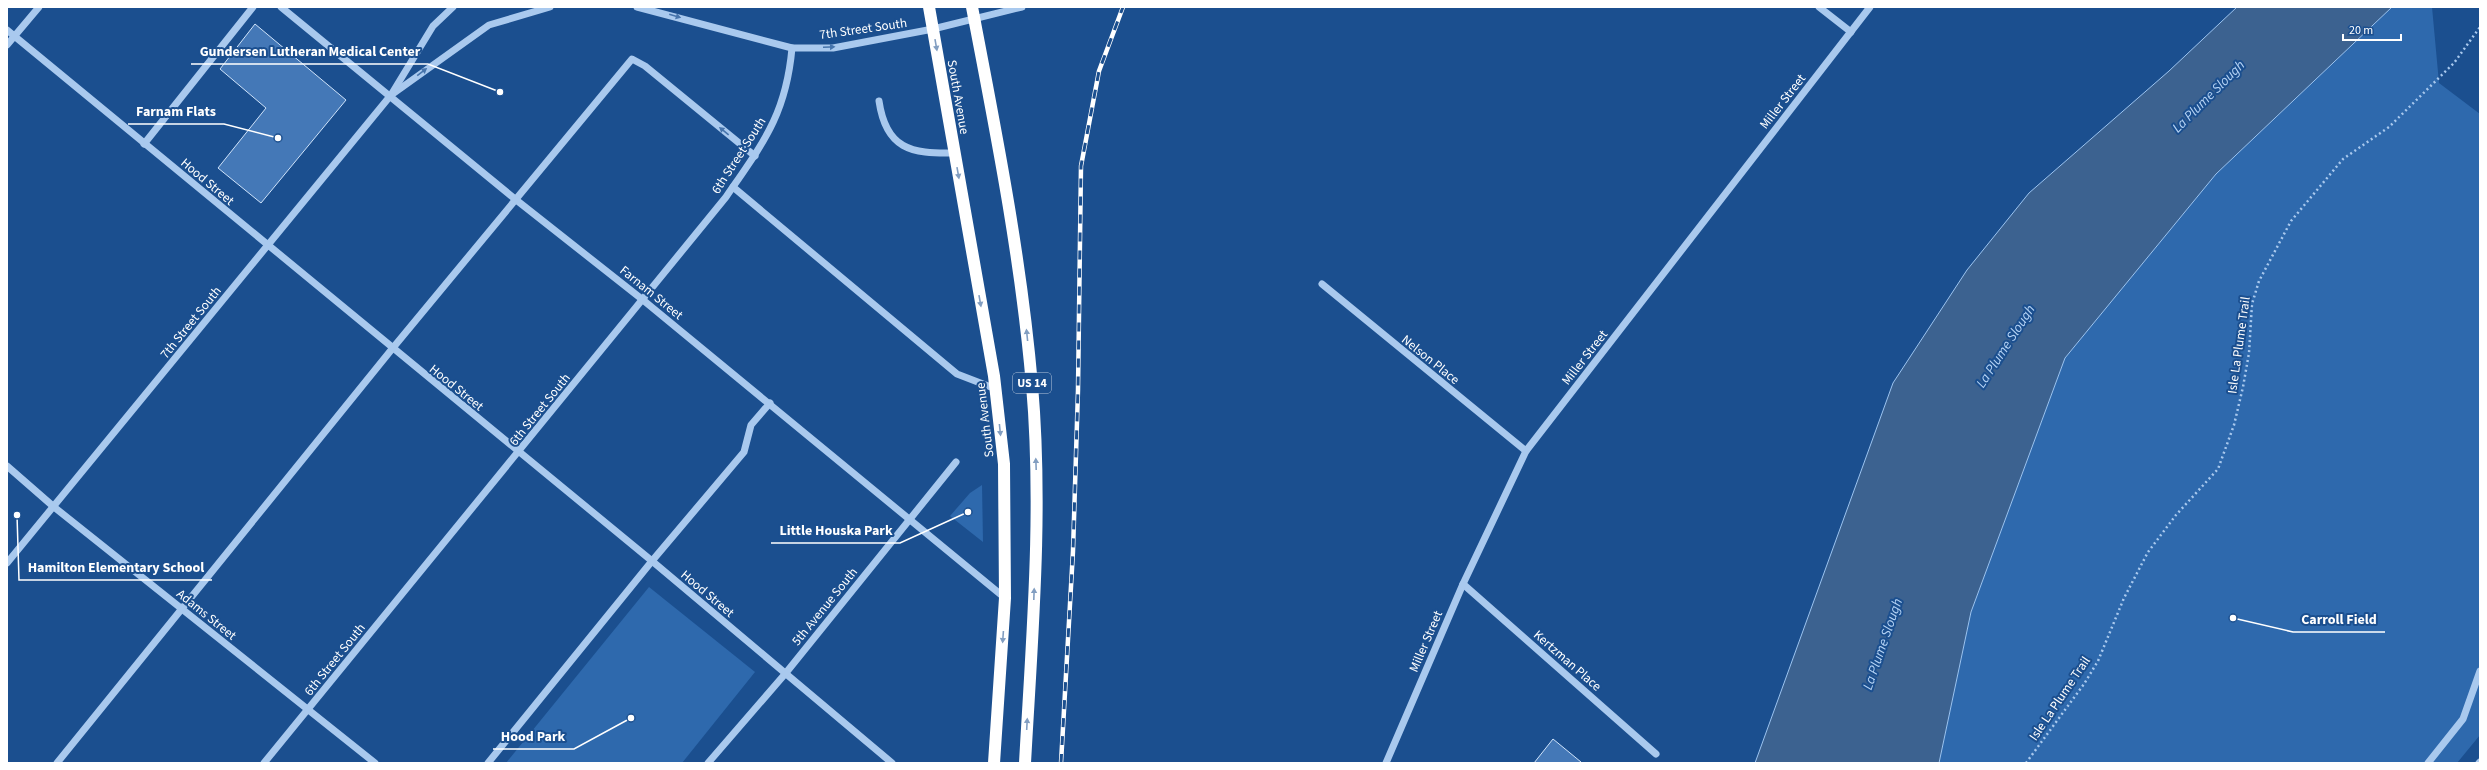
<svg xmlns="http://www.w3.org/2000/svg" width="2487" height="770" font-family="'Source Sans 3',sans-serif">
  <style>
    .green { fill: #2e69ad }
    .water { fill: #3c6290; stroke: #9cc4f0 }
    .building { fill: #4478b7; stroke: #cfe3fa }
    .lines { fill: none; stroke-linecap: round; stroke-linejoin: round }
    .path { stroke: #a9c9ee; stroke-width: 2.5; stroke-dasharray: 2 3; stroke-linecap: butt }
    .minor { stroke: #a9c9ee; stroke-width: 7 }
    .highway { stroke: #fff; stroke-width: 12 }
    .rail-casing { stroke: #fff; stroke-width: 4.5 }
    .rail { stroke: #1b4f8f; stroke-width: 3; stroke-dasharray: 9; stroke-linecap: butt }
    .oneway { fill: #4674ac }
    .oneway2 { fill: #829ec1 }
    .labels { text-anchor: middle; stroke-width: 4; stroke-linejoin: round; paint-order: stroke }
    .shield { fill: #1b4f8f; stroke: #bbcadd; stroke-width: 1 }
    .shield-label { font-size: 12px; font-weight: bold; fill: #fff }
    .street-label { font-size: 13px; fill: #fff; stroke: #1b4f8f }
    .water-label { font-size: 14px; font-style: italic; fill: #b5d3f5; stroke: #1b4f8f }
    .leader { fill: none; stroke: #fff; stroke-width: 1.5 }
    .callout-dot { fill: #fff; stroke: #1b4f8f; stroke-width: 1.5 }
    .callout-label { font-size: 14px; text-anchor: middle; font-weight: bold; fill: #fff; stroke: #1b4f8f; stroke-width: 4; stroke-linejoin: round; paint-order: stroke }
  </style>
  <rect width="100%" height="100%" fill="#1b4f8f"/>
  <!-- green -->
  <g class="green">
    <polygon points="2392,7 2432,7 2439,83 2480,114 2480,735 2457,763 1939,763 1971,612 2065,358 2216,174"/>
    <polygon points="982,485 983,542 950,516 970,493"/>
    <polygon points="649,587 755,672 682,763 506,763"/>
  </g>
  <!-- water -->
  <polygon class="water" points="2237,7 2392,7 2216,174 2065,358 1971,612 1939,763 1755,763 1893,383 1967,270 2029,193 2169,71"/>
  <!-- building -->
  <g class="building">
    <polygon points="255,24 346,100 261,203 218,168 266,108 220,69"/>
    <polygon points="1553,739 1581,762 1580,763 1534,763"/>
  </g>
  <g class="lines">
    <!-- path -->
    <polyline class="path" points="2026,763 2084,684 2098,661 2124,598 2148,552 2176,515 2218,469 2234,425 2243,387 2249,353 2252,304 2259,281 2291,221 2343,159 2389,127 2454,63 2480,27"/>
    <!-- minor -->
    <g class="minor">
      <polyline points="281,7 515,199 643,300 1005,598"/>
      <polyline points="637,7 792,48 833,48 933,29 1022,7"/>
      <polyline points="1819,7 1851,32"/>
      <polyline points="7,30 652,561 892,763"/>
      <polyline points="7,45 39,7"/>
      <polyline points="394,93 489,25 550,7"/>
      <path d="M879,101C886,149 911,154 954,153"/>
      <polyline points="144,144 253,7"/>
      <polyline points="733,187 957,374 996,389"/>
      <polyline points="1322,284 1526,451"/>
      <polyline points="7,466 54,507 375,763"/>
      <polyline points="7,563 391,95 433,26 453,7"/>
      <polyline points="1463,584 1656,754"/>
      <polyline points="57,763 392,349 632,59 645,66 755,156"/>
      <path d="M264,763L726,197C763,143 786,115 792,48"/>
      <polyline points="488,763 652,561 744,452 751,425 770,403"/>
      <polyline points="708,763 785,674 956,462"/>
      <polyline points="1386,763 1463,584 1526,451 1870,7"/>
      <polyline points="2428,763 2463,719 2480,671"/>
      <polyline points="2479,763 2480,762"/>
    </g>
    <!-- highway -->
    <g class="highway">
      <polyline points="929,7 994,376 1004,464 1005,598 994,763"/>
      <path d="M972,7C996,132 1021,257 1032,385C1043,511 1032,637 1025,763"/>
    </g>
    <defs>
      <polyline id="rail" points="1061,763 1073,551 1078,390 1081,166 1099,71 1123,7"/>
    </defs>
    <!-- rail casing -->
    <use href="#rail" class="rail-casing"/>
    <!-- rail -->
    <use href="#rail" class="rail"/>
  </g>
  <!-- one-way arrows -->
  <defs><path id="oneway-solid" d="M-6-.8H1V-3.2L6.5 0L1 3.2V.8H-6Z"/></defs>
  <g class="oneway">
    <use href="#oneway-solid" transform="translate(675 16) rotate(16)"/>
    <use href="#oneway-solid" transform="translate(829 47) rotate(-2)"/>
    <use href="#oneway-solid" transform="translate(422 72) rotate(-37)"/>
    <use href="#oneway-solid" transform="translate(724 131) rotate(-141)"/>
  </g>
  <g class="oneway2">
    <use href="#oneway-solid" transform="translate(936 45) rotate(80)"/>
    <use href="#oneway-solid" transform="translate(958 173) rotate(80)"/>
    <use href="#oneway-solid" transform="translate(980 301) rotate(80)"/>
    <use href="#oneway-solid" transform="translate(1027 335) rotate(-96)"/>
    <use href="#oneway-solid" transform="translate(1000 430) rotate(84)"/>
    <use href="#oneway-solid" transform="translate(1036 464) rotate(-92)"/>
    <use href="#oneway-solid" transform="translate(1034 594) rotate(-88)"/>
    <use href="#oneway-solid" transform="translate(1003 637) rotate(94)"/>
    <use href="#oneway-solid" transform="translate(1027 724) rotate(-87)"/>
  </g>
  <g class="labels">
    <!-- shield labels -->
    <rect class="shield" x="1013" y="373" width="38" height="20" rx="3"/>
    <g class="shield-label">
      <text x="1032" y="387">US 14</text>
    </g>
    <!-- street labels -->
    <g class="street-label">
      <text transform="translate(863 28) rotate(-8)" y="5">7th Street South</text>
      <text transform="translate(959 97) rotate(80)" y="5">South Avenue</text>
      <text transform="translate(1782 101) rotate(-52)" y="5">Miller Street</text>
      <text transform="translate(738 155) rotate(-57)" y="5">6th Street South</text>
      <text transform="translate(208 181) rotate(40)" y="5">Hood Street</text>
      <text transform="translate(652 292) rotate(39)" y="5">Farnam Street</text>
      <text transform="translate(190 322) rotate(-51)" y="5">7th Street South</text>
      <text transform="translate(2238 345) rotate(-82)" y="5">Isle La Plume Trail</text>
      <text transform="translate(1584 357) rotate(-52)" y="5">Miller Street</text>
      <text transform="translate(1431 359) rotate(39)" y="5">Nelson Place</text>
      <text transform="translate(457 387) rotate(39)" y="5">Hood Street</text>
      <text transform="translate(539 409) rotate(-51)" y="5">6th Street South</text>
      <text transform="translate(984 420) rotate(-97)" y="5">South Avenue</text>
      <text transform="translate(708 593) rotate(40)" y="5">Hood Street</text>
      <text transform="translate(824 606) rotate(-51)" y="5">5th Avenue South</text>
      <text transform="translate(207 614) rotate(39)" y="5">Adams Street</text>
      <text transform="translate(1425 641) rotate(-67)" y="5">Miller Street</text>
      <text transform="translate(334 659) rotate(-51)" y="5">6th Street South</text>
      <text transform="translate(1568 660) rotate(41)" y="5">Kertzman Place</text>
      <text transform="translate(2059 698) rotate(-56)" y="5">Isle La Plume Trail</text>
    </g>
    <!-- water labels -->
    <g class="water-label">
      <text transform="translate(2208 96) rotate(-45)" y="5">La Plume Slough</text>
      <text transform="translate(2005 346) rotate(-57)" y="5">La Plume Slough</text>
      <text transform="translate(1882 644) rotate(-71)" y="5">La Plume Slough</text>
    </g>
  </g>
  <!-- callouts -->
  <path class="leader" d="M500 92L428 64H191M278 138L224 124H128M968 512L900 543H771M17 515L19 580H212M2233 618L2293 632H2385M631 718L574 749H493"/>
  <g class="callout-dot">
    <circle cx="500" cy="92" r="4"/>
    <circle cx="278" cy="138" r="4"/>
    <circle cx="968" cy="512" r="4"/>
    <circle cx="17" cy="515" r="4"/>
    <circle cx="2233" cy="618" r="4"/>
    <circle cx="631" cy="718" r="4"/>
  </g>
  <g class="callout-label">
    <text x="310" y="56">Gundersen Lutheran Medical Center</text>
    <text x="176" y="116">Farnam Flats</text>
    <text x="836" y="535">Little Houska Park</text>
    <text x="116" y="572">Hamilton Elementary School</text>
    <text x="2339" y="624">Carroll Field</text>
    <text x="533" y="741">Hood Park</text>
  </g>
  <!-- border -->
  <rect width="2487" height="770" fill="none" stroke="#ffffff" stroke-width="16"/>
  <!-- scale -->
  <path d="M2343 34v6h58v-6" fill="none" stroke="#ffffff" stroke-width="2"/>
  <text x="2349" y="34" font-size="12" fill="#ffffff" stroke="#1b4f8f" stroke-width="3" paint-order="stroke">20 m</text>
</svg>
